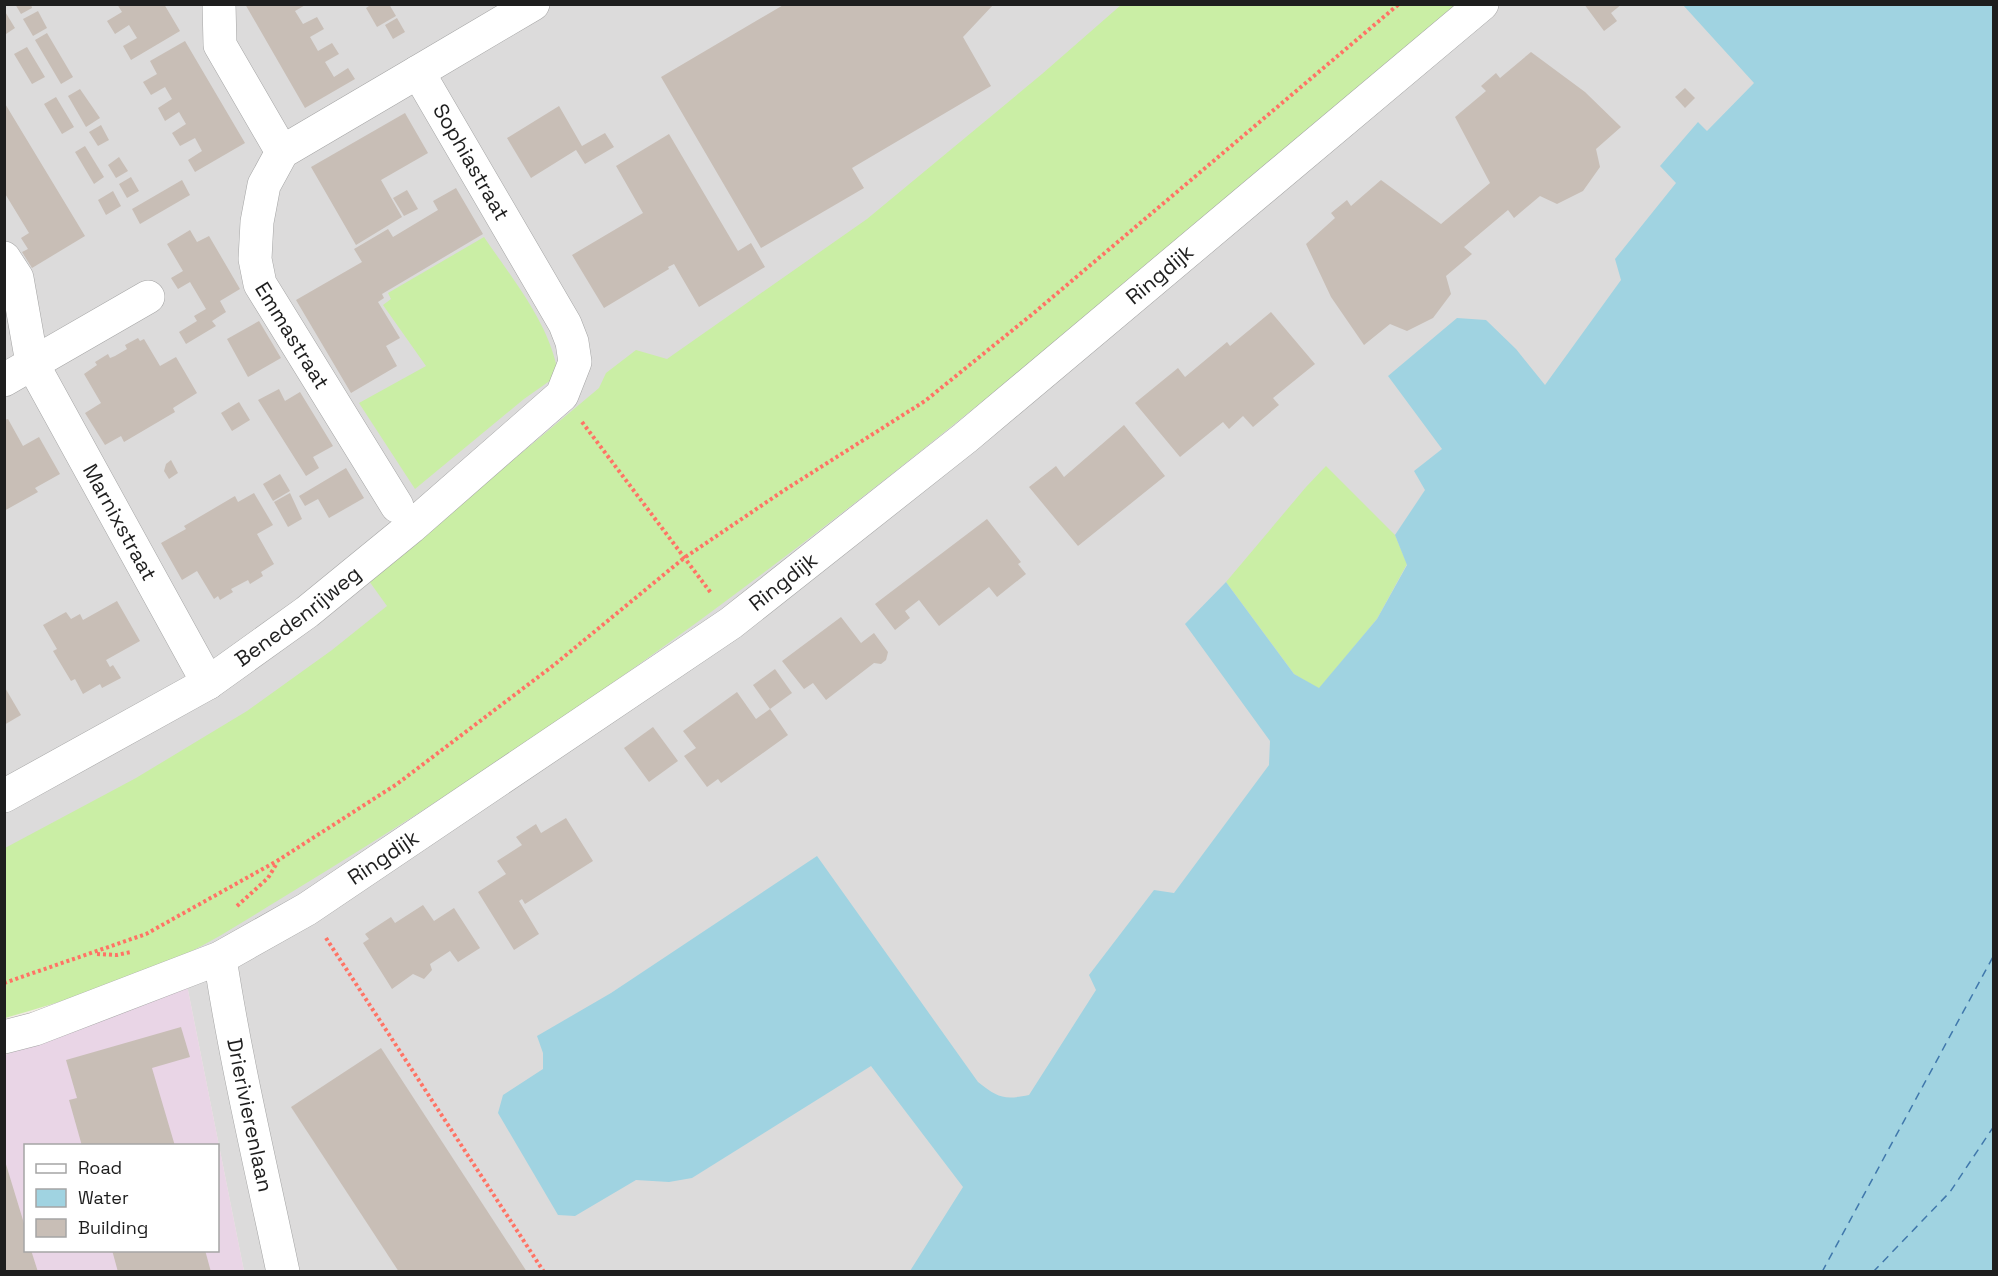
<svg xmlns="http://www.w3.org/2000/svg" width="1998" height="1276" font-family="'Space Grotesk',sans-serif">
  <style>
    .residential { fill: #dcdbdb }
    .industrial { fill: #e9d5e6; fill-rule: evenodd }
    .grass { fill: #caeea5 }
    .water { fill: #a0d3e1 }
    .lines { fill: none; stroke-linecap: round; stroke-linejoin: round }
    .ferry { stroke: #4078ac; stroke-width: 1.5; stroke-dasharray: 8 6; stroke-linecap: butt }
    .building { fill: #c8beb6 }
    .minor-casing { stroke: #a5a5a5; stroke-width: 34 }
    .path { stroke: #ff7365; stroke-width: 4; stroke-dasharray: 3 3; stroke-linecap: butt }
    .minor { stroke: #fff; stroke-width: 33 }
    .labels { text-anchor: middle; stroke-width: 5; stroke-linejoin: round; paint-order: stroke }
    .street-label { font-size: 21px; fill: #1e1e1e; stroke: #fff }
  </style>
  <rect width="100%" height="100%" fill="#f0ebe3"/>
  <!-- residential -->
  <polygon class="residential" points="5,5 1902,5 937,1271 244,1271 187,985 5,964"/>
  <!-- industrial -->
  <path class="industrial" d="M187,985L244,1271L5,1272V1055ZM26,1146H218V1250H26Z"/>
  <!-- grass -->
  <g class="grass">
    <path d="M1121,5H1455C1132,278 812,559 457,788C399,826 341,862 282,898C249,918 217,939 182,956C125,982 65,1001 5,1018V848L136,778L247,711L332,650L387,606L369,581L599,388L606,373L636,350L667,359L867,219L1042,74Z"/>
    <path d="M484,237C511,277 547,320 557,368L551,380L524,399L415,489L359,403L426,366L383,305L391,299L388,293Z"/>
    <polygon points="1326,466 1395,535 1407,564 1377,619 1319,689 1294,674 1226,582 1306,487"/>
  </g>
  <!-- water -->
  <path class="water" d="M1842,4L1993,5V1271H910L963,1187L871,1066L692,1178L669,1182L636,1180L575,1216L558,1215L498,1113L503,1095L543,1069V1053L537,1036L611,993L817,856L978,1082C998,1098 1004,1100 1029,1095L1096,990L1089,975L1154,890L1174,893L1269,765L1270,741L1185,624L1226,582L1294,674L1319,688L1377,619L1407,565L1395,535L1425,490L1414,471L1442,449L1388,376L1457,318L1486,320L1516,349L1545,385L1621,280L1615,259L1676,183L1660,166L1698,122L1707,131L1754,83L1683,5Z"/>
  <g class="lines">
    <!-- ferry -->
    <g class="ferry">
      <polyline points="1822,1272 1994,955"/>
      <polyline points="1873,1272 1950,1192 1994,1126"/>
    </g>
  </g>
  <!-- building -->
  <g class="building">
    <polygon points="15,4 31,4 32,8 21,14"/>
    <polygon points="117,4 164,4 180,31 131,60 123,46 137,38 129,25 115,34 107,21 122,12"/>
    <polygon points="245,4 307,4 295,11 303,24 317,17 324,29 310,37 318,51 332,43 339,54 325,62 334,77 348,68 355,79 305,108"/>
    <polygon points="372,4 389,4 396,16 377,27 366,8"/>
    <polygon points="785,4 994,4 963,37 991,86 852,168 864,188 761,248 661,77"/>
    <polygon points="1584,4 1622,4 1611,13 1617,21 1604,31"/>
    <polygon points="4,10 15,28 6,34 4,32"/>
    <polygon points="38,11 47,28 33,36 23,19"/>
    <polygon points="397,18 405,32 393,39 385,25"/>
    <polygon points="47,33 73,77 61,84 35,40"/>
    <polygon points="185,41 245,143 195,172 188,160 202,151 195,138 180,146 172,133 186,124 179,112 165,121 158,108 172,99 165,87 151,95 143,82 157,74 150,61"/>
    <polygon points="27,47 45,77 32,84 14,54"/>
    <polygon points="1531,52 1585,92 1621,127 1596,149 1600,167 1583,191 1557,204 1540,196 1514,218 1508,210 1464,247 1472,254 1446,276 1451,294 1433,318 1407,331 1390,324 1364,345 1331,297 1306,244 1335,218 1331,213 1347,200 1351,206 1381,180 1441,224 1490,183 1455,117 1486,91 1481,86 1496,73 1500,78"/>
    <polygon points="1685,88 1695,98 1685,108 1675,97"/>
    <polygon points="80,89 100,118 86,127 68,96"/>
    <polygon points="56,97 74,127 62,134 44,104"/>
    <polygon points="4,102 85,236 32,268 22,252 28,249 21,238 29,233 4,192"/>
    <polygon points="559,106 582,146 605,133 614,147 585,164 576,150 531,178 507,138"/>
    <polygon points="405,113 428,153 381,180 402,217 356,245 311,167"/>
    <polygon points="101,125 109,140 98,146 89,132"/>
    <polygon points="669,134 738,251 751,243 765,267 699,307 674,264 668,267 669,269 604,308 572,255 643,213 616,166"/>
    <polygon points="85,146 104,177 94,184 75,152"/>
    <polygon points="119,157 128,171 116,178 108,165"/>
    <polygon points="131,177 139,191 127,198 119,184"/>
    <polygon points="182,180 190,195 140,224 132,209"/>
    <polygon points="456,188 483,234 382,294 384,298 378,302 400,338 386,346 397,366 351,393 296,300 362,262 354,249 388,229 393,237 438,210 433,201"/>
    <polygon points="407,190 418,209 404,216 393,198"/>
    <polygon points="113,191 121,206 106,215 98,200"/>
    <polygon points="190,230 197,242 209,236 240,289 220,301 226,312 212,321 216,326 186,344 179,332 197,321 194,316 206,309 190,282 178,289 171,278 183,271 167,244"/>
    <polygon points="1271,312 1315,364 1273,398 1279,405 1253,427 1243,416 1229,429 1223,422 1180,457 1135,403 1178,368 1185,377 1227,342 1230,346"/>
    <polygon points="259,321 281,358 248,377 227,339"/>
    <polygon points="138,338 140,341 144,339 160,366 176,357 197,393 173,408 175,412 124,442 121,436 105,445 85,413 101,403 84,374 97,365 95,362 108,354 110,358 115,356 127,349 125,345"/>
    <polygon points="279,389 285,401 300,392 333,446 313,457 319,468 306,476 258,400"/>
    <polygon points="239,402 250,420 232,431 221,413"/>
    <polygon points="8,419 23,446 39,437 60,474 35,488 38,492 4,511 4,420"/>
    <polygon points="1124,425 1165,476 1078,546 1029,487 1056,466 1064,477"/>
    <polygon points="171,460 178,473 169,479 164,471 166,464"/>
    <polygon points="346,468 364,498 329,518 318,499 305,506 299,496"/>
    <polygon points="280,474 290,491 273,501 263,484"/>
    <polygon points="254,493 273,525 257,534 274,564 261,572 263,576 250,584 248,580 231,589 233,592 220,600 218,596 214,599 197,571 182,580 161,543 186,529 184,526 235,496 238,502"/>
    <polygon points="290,493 302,519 288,527 274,502"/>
    <polygon points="987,519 1021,562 1018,564 1026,574 997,597 989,587 939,626 919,600 905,611 910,618 895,630 875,604"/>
    <polygon points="117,601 140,641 106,660 110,667 113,665 121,678 102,688 100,684 83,694 75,679 71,681 53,651 57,649 43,625 66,612 71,619 80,614 83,620"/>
    <polygon points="841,617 861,643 874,633 888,652 886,660 881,664 874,663 826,700 813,683 804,689 782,661"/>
    <polygon points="775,669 792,693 770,709 753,685"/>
    <polygon points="4,686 21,715 4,725"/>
    <polygon points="737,692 756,719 770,709 788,735 721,783 718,779 707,787 684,756 696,748 683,731"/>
    <polygon points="653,727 678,761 649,782 624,748"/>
    <polygon points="566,818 593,861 525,904 522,899 519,901 539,934 514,950 478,892 506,874 497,861 522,845 516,837 536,824 541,833"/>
    <polygon points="423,905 434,921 454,908 480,948 458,962 450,951 430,964 432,970 424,979 413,974 392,989 363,943 369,939 365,934 391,917 395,923"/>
    <polygon points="181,1027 190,1057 152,1068 175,1146 82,1146 69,1100 77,1098 66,1060"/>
    <polygon points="381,1048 527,1272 399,1272 291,1107"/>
    <polygon points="5,1161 26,1230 26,1250 31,1250 38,1272 4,1272"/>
    <polygon points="112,1250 205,1250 211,1272 118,1272"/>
  </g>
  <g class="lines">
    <defs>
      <g id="minor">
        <polyline points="219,4 220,45 282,152"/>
        <polyline points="418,72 533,4"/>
        <path id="s1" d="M4,258L17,278L32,363L208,683"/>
        <polyline points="4,380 148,297"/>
        <path id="s2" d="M4,796L208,683L307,612L411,527L562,395L575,362L572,342L565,324L418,72L282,152L264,185L257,222L255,259L260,284L397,506"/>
        <path id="s3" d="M220,958C236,1063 261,1167 283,1272"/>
        <path id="s4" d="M4,1037L35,1029L220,958L307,909L731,623L965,438L1482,4"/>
      </g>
    </defs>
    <!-- minor casing -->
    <use href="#minor" class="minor-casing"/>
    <!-- path -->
    <g class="path">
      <polyline points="582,422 711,593"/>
      <polyline points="237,906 268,878 277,863"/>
      <polyline points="326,938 544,1272"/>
      <polyline points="97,954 117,955 131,952"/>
      <polyline points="4,983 146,934 277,861 397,784 554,665 684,558 783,491 925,401 1035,312 1399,4"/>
    </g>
    <!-- minor -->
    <use href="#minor" class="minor"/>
  </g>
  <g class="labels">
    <!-- street labels -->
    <g class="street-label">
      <text transform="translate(471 162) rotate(60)" y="7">Sophiastraat</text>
      <text dy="7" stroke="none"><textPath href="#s4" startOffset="1394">Ringdijk</textPath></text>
      <text dy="7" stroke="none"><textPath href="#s2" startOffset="1413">Emmastraat</textPath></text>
      <text dy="7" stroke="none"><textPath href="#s1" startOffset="292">Marnixstraat</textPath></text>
      <text dy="7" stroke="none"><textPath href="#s4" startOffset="908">Ringdijk</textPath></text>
      <text dy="7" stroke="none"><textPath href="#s2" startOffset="345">Benedenrijweg</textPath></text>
      <text dy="7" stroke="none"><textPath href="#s4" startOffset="422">Ringdijk</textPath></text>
      <text dy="7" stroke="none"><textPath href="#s3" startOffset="160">Drierivierenlaan</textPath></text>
    </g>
  </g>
  <!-- border -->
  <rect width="1998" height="1276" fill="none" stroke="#1e1e1e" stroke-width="12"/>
  <!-- legend -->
  <rect x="24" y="1144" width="195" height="108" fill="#ffffff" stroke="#a5a5a5" stroke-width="1.5"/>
  <rect x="36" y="1164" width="30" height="9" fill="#ffffff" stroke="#a5a5a5" stroke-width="1.5"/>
  <text x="78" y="1174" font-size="18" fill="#1e1e1e">Road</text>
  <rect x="36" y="1189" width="30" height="18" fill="#a0d3e1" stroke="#a5a5a5" stroke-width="1.5"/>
  <text x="78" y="1204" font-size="18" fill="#1e1e1e">Water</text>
  <rect x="36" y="1219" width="30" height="18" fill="#c8beb6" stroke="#a5a5a5" stroke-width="1.5"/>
  <text x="78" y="1234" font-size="18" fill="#1e1e1e">Building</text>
</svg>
